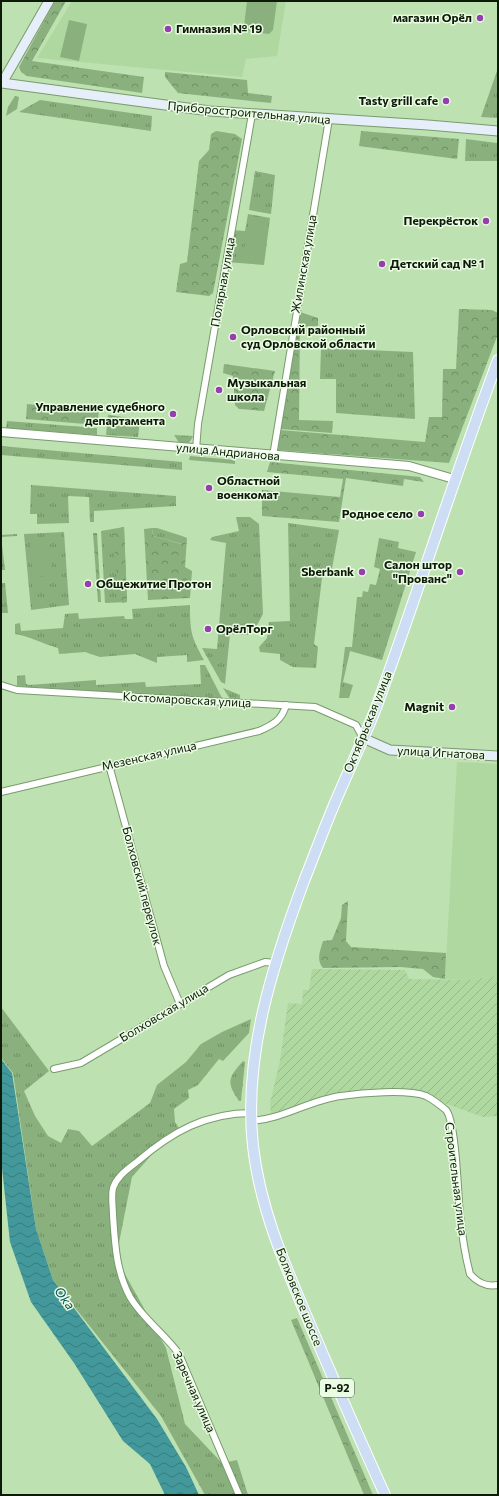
<svg xmlns="http://www.w3.org/2000/svg" width="499" height="1496" font-family="Commissioner,sans-serif">
  <style>
    .built { fill: #afd8a1 }
    .industrial { fill: url(#industrial-furrows) }
    .grass { fill: url(#grass-tufts) }
    .forest { fill: url(#forest-crowns) }
    .pitch { fill: #8ab17d }
    .water { fill: url(#water-waves) }
    .lines { fill: none; stroke-linecap: round; stroke-linejoin: round }
    .minor-casing { stroke: #799b6d; stroke-width: 8 }
    .tertiary-casing { stroke: #799b6d; stroke-width: 10 }
    .secondary-casing { stroke: #799b6d; stroke-width: 11 }
    .primary-casing { stroke: #fff; stroke-width: 12 }
    .minor { stroke: #fff; stroke-width: 6 }
    .tertiary { stroke: #fff; stroke-width: 8 }
    .secondary { stroke: #e6eef9; stroke-width: 9 }
    .primary { stroke: #cdddf4; stroke-width: 10 }
    .poi-dot { fill: #943fad; stroke: #eafce3; stroke-width: 1.5 }
    .labels { text-anchor: middle; stroke-width: 3; stroke-linejoin: round; paint-order: stroke }
    .shield { fill: #eafce3; stroke: #4f5e4a; stroke-width: 1 }
    .shield-label { font-size: 11px; font-weight: bold; fill: #0d1a08 }
    .poi-label { font-size: 12px; font-weight: bold; fill: #0d1a08; stroke: #eafce3; text-anchor: end }
    .street-label { font-size: 12px; fill: #0d1a08; stroke: #eafce3 }
    .water-label { font-size: 13px; font-style: italic; fill: #045254; stroke: #eafce3 }
  </style>
  <defs>
    <pattern id="industrial-furrows" width="10" height="10" patternUnits="userSpaceOnUse"><rect width="10" height="10" fill="#afd8a1"/><path d="M-1 1l2-2M0 10L10 0M9 11l2-2" fill="none" stroke="#95b989"/></pattern>
    <pattern id="grass-tufts" width="24" height="20" patternUnits="userSpaceOnUse"><rect width="24" height="20" fill="#8ab17d"/><path d="M3 7l-1-3M5 7V3M7 7l1-3M15 17l-1-3M17 17v-4M19 17l1-3" fill="none" stroke="#6f8f64"/></pattern>
    <pattern id="forest-crowns" width="20" height="18" patternUnits="userSpaceOnUse"><rect width="20" height="18" fill="#8ab17d"/><path d="M2 6a3 3 0 1 1 6 0M12 15a3 3 0 1 1 6 0" fill="none" stroke="#6f8f64"/></pattern>
    <pattern id="water-waves" width="16" height="10" patternUnits="userSpaceOnUse"><rect width="16" height="10" fill="#42989a"/><path d="M0 5q4-4 8 0t8 0" fill="none" stroke="#367b7c"/></pattern>
  </defs>
  <rect width="100%" height="100%" fill="#bde1b0"/>
  <!-- built -->
  <g class="built">
    <polygon points="72,1 286,1 277,56 246,59 242,77 37,58"/>
    <polygon points="457,762 498,764 498,976 468,980 445,979"/>
  </g>
  <!-- industrial -->
  <polygon class="industrial" points="312,969 405,970 409,979 468,980 498,976 498,1116 483,1117 408,1090 343,1092 323,1096 271,1114 270,1103 280,1061 288,1003 302,1004 303,990 309,990"/>
  <!-- grass -->
  <g class="grass">
    <polygon points="498,68 498,118 481,117"/>
    <polygon points="15,96 19,97 17,109 6,116 8,107"/>
    <polygon points="40,100 152,116 151,131 19,112"/>
    <polygon points="466,139 497,143 497,161 465,161"/>
    <polygon points="255,171 275,175 271,214 249,210"/>
    <polygon points="248,214 270,218 264,265 226,262 231,230 245,231"/>
    <polygon points="321,348 413,352 415,419 336,413 336,379 320,379"/>
    <polygon points="108,415 140,419 138,437 106,435"/>
    <polygon points="7,421 97,428 97,435 6,428"/>
    <path d="M174,435L193,436C190,443 187,445 180,444Z"/>
    <polygon points="1,446 182,462 182,470 1,455"/>
    <polygon points="190,456 235,460 235,464 189,460"/>
    <polygon points="31,485 176,496 176,506 94,511 94,522 90,522 89,497 68,496 69,523 37,524 37,514 30,514"/>
    <polygon points="236,517 250,517 259,524 263,614 255,629 248,635 230,634 225,684 221,682 202,648 217,649 226,543 210,540 212,537 239,531"/>
    <polygon points="288,523 339,530 331,574 322,578 314,644 318,647 316,668 293,667 280,660 280,654 260,652 259,647 267,638 269,622 290,621"/>
    <polygon points="124,527 127,602 105,603 101,531"/>
    <polygon points="152,528 157,528 182,536 182,544 153,536"/>
    <polygon points="64,532 69,605 31,610 24,534"/>
    <polygon points="17,534 17,536 1,537 5,570 1,570 1,535"/>
    <polygon points="379,538 399,542 398,548 416,552 382,660 350,651 343,682 353,685 349,698 339,698 345,647 352,647 357,597 362,597 363,591 368,592 370,584 376,585 380,569 374,567"/>
    <polygon points="1,583 5,583 8,613 1,613"/>
    <path d="M190,605C190,631 191,637 204,660L187,662V655L157,657V663L135,654L100,657L85,652L59,654L58,648C43,644 29,636 15,634V624L20,623L21,631L63,628L65,614L78,613L79,619L124,616L125,619H133L132,609Z"/>
    <polygon points="200,665 205,665 223,700 17,686 17,676 25,675 26,684 29,685 96,680 96,685 145,682 146,687 201,684"/>
    <polygon points="223,688 240,695 240,700 230,699"/>
    <polygon points="1,1007 49,1071 24,1091 35,1116 48,1136 61,1143 68,1129 79,1131 92,1146 150,1103 157,1085 186,1062 201,1044 222,1032 251,1019 249,1033 223,1061 219,1059 198,1085 188,1090 189,1098 174,1109 175,1122 179,1128 171,1133 132,1177 116,1258 166,1348 185,1424 222,1463 237,1460 248,1495 205,1495 161,1416 53,1280 36,1229 13,1073 1,1058"/>
    <path d="M243,1061L245,1062L241,1101H239C226,1082 228,1078 243,1061Z"/>
  </g>
  <!-- forest -->
  <g class="forest">
    <polygon points="55,1 66,1 32,61 144,77 142,93 27,76 21,72 19,67"/>
    <polygon points="165,72 247,80 248,93 272,96 271,103 178,93 165,77"/>
    <polygon points="216,131 235,134 242,139 213,293 209,296 176,292 180,264 187,262 199,161 209,150 211,134"/>
    <polygon points="361,131 459,139 457,159 359,146"/>
    <polygon points="459,309 492,310 498,313 498,334 449,463 278,450 280,430 425,442 429,417 442,417 443,369 456,369"/>
    <polygon points="300,312 318,318 318,326 300,327 299,420 333,421 332,433 280,429"/>
    <polygon points="224,364 275,371 264,411 239,409 235,405 233,376 223,373"/>
    <polygon points="27,404 99,411 97,425 26,419"/>
    <polygon points="270,462 420,477 424,482 404,479 403,486 346,478 339,522 262,516 262,490 340,497 343,479 267,472"/>
    <polygon points="124,527 127,602 122,603 117,585 113,530"/>
    <polygon points="152,528 153,536 181,544 182,536 187,538 185,567 192,571 190,598 148,600 144,529"/>
    <polygon points="93,533 97,533 101,602 98,602"/>
    <path d="M348,901L346,941L351,947L446,953L445,979L433,977L423,969L400,967L323,968C316,960 320,951 323,941L332,940L341,918L342,905Z"/>
    <polygon points="297,1318 373,1495 364,1495 291,1320"/>
  </g>
  <!-- pitch -->
  <g class="pitch">
    <polygon points="247,1 277,1 273,30 269,34 246,31 244,26"/>
    <polygon points="69,20 87,24 79,61 60,57"/>
    <polygon points="249,218 268,220 262,263 243,261"/>
    <polygon points="49,538 52,576 33,577 30,539"/>
  </g>
  <!-- water -->
  <polygon class="water" points="1,1059 12,1073 36,1229 53,1280 157,1419 186,1467 199,1495 165,1495 150,1464 123,1441 74,1363 31,1302 10,1242 1,1159"/>
  <g class="lines">
    <defs>
      <g id="minor">
        <polyline points="196,450 198,424 252,114"/>
        <polyline points="273,456 329,119"/>
        <polyline points="1,685 17,690 315,707 356,725 363,738"/>
        <polyline points="109,765 164,966 180,1004"/>
        <path d="M1,792L259,731C273,725 282,720 286,705"/>
        <polyline points="54,1069 81,1063 229,975 265,962 276,963"/>
        <path d="M252,1121C283,1119 310,1100 341,1096C361,1093 407,1089 426,1096C432,1099 440,1105 446,1110C456,1121 458,1196 460,1215C462,1235 465,1255 470,1274C478,1283 486,1287 498,1285"/>
        <path d="M239,1495L179,1354C165,1334 143,1319 130,1297C116,1271 115,1244 113,1215C113,1207 111,1196 113,1188C117,1176 128,1169 138,1161C172,1132 205,1113 252,1113"/>
      </g>
      <polyline id="tertiary" points="1,432 409,466 454,479"/>
      <g id="secondary">
        <polyline points="49,1 2,83 210,111 428,125 498,131"/>
        <polyline points="363,738 390,750 498,756"/>
      </g>
      <path id="primary" d="M385,1495C360,1440 336,1385 312,1329C287,1270 260,1210 253,1146C243,1055 273,964 304,881C316,851 327,820 340,791C352,763 365,736 376,708C418,592 455,475 498,360"/>
    </defs>
    <!-- minor casing -->
    <use href="#minor" class="minor-casing"/>
    <!-- tertiary casing -->
    <use href="#tertiary" class="tertiary-casing"/>
    <!-- secondary casing -->
    <use href="#secondary" class="secondary-casing"/>
    <!-- primary casing -->
    <use href="#primary" class="primary-casing"/>
    <!-- minor -->
    <use href="#minor" class="minor"/>
    <!-- tertiary -->
    <use href="#tertiary" class="tertiary"/>
    <!-- secondary -->
    <use href="#secondary" class="secondary"/>
    <!-- primary -->
    <use href="#primary" class="primary"/>
  </g>
  <!-- markers -->
  <g class="poi-dot">
    <circle cx="480" cy="18" r="4"/>
    <circle cx="168" cy="29" r="4"/>
    <circle cx="446" cy="101" r="4"/>
    <circle cx="486" cy="221" r="4"/>
    <circle cx="382" cy="264" r="4"/>
    <circle cx="233" cy="337" r="4"/>
    <circle cx="219" cy="390" r="4"/>
    <circle cx="173" cy="414" r="4"/>
    <circle cx="209" cy="488" r="4"/>
    <circle cx="421" cy="514" r="4"/>
    <circle cx="362" cy="572" r="4"/>
    <circle cx="460" cy="572" r="4"/>
    <circle cx="88" cy="584" r="4"/>
    <circle cx="208" cy="629" r="4"/>
    <circle cx="452" cy="707" r="4"/>
  </g>
  <g class="labels">
    <!-- shield labels -->
    <rect class="shield" x="320" y="1379" width="34" height="18" rx="3"/>
    <g class="shield-label">
      <text x="337" y="1392">Р-92</text>
    </g>
    <!-- poi labels -->
    <g class="poi-label">
      <text x="472" y="22">магазин Орёл</text>
      <text x="176" y="33" text-anchor="start">Гимназия № 19</text>
      <text x="438" y="105">Tasty grill cafe</text>
      <text x="478" y="225">Перекрёсток</text>
      <text x="390" y="268" text-anchor="start">Детский сад № 1</text>
      <text x="241" y="334" text-anchor="start">Орловский районный<tspan x="241" dy="14">суд Орловской области</tspan></text>
      <text x="227" y="387" text-anchor="start">Музыкальная<tspan x="227" dy="14">школа</tspan></text>
      <text x="165" y="411">Управление судебного<tspan x="165" dy="14">департамента</tspan></text>
      <text x="217" y="485" text-anchor="start">Областной<tspan x="217" dy="14">военкомат</tspan></text>
      <text x="413" y="518">Родное село</text>
      <text x="452" y="569">Салон штор<tspan x="452" dy="14">"Прованс"</tspan></text>
      <text x="354" y="576">Sberbank</text>
      <text x="96" y="588" text-anchor="start">Общежитие Протон</text>
      <text x="216" y="633" text-anchor="start">ОрёлТорг</text>
      <text x="444" y="711">Magnit</text>
    </g>
    <!-- street labels -->
    <g class="street-label">
      <text transform="translate(249 113) rotate(5)" y="4">Приборостроительная улица</text>
      <text transform="translate(304 264) rotate(-80)" y="4">Жилинская улица</text>
      <text transform="translate(223 282) rotate(-80)" y="4">Полярная улица</text>
      <text transform="translate(228 452) rotate(5)" y="4">улица Андрианова</text>
      <text transform="translate(187 700) rotate(3)" y="4">Костомаровская улица</text>
      <text transform="translate(368 722) rotate(-68)" y="4">Октябрьская улица</text>
      <text transform="translate(441 753) rotate(3)" y="4">улица Игнатова</text>
      <text transform="translate(149 756) rotate(-13)" y="4">Мезенская улица</text>
      <text transform="translate(142 886) rotate(75)" y="4">Болховский переулок</text>
      <text transform="translate(164 1013) rotate(-31)" y="4">Болховская улица</text>
      <text transform="translate(456 1179) rotate(83)" y="4">Строительная улица</text>
      <text transform="translate(299 1297) rotate(68)" y="4">Болховское шоссе</text>
      <text transform="translate(194 1392) rotate(66)" y="4">Заречная улица</text>
    </g>
    <!-- water labels -->
    <g class="water-label">
      <text transform="translate(65 1298) rotate(54)" y="5">Oka</text>
    </g>
  </g>
  <!-- border -->
  <rect width="499" height="1496" fill="none" stroke="#0d1a08" stroke-width="4"/>
</svg>
